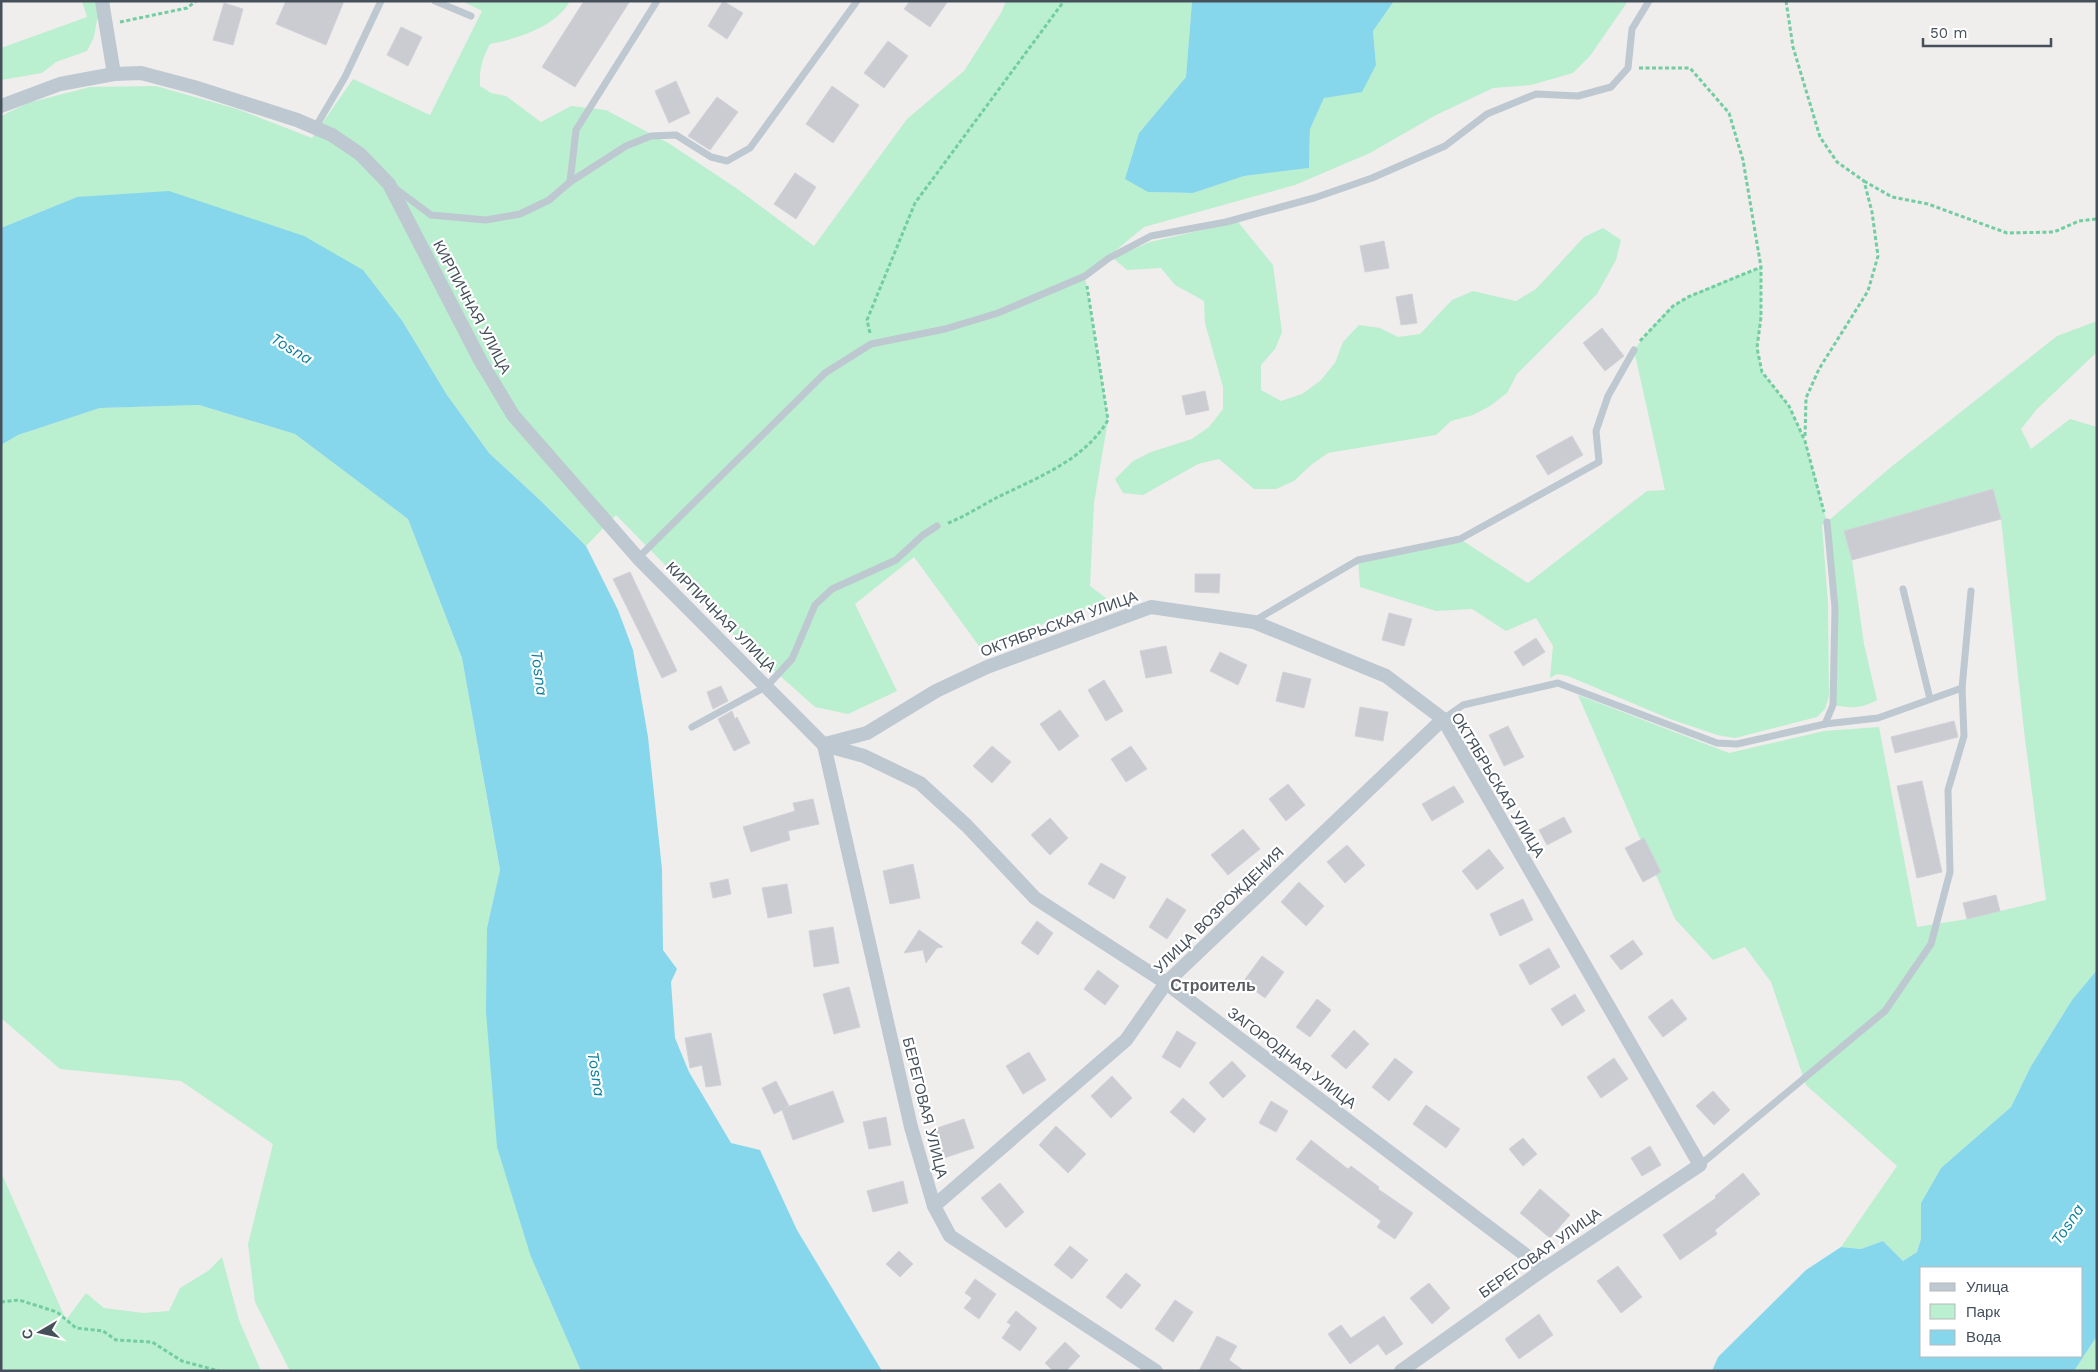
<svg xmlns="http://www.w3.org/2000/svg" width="2098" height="1372" font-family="'Work Sans',sans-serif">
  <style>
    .green { fill: #baefcf }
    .water { fill: #86d7ec; fill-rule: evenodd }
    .building { fill: #caccd2; stroke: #d1d3d9 }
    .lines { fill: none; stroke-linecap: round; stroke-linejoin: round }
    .path { stroke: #72cda1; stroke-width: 3; stroke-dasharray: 4 2.5; stroke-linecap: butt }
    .service { stroke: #bdc8d0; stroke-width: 7 }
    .minor { stroke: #bdc8d0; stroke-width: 14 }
    .labels { text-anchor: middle; stroke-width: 4.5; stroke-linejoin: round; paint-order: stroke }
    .street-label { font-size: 15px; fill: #45505b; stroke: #fff }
    .water-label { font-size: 16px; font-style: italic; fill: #0a80a0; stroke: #fff }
    .neighbourhood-label { font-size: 16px; font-weight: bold; fill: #5a5d62; stroke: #fff }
  </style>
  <rect width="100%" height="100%" fill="#f0eded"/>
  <!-- green -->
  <g class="green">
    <polygon points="82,1 112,1 97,20 94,37 87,51 56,62 42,73 1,80 1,48 87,17"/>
    <path d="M462,1H570C556,27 516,39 490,44C482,59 479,70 480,86L491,93L506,96L541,122L571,106L606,110L670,144L736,188L814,246L907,119L964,71L1001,13L1006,1H1192L1186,77L1139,133L1148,192L1193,193L1244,176L1309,168L1310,129L1324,98L1376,65L1373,31L1394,1H1628L1590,56L1573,73L1531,85L1493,88L1436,115L1370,153L1295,185L1144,227L1085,276L1108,420L1094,503L1090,586L1110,601L979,646L914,557L855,604L897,691L848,714L815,707L732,633L616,515L586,546L541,501L489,453L447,395L403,322L77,197L1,228V116L28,103L90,87L156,86L237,109L312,138L353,79L430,115L482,11Z"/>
    <polygon points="1238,222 1273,265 1282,332 1275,349 1261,365 1261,390 1281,401 1302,394 1320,381 1335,363 1343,342 1359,325 1380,328 1398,337 1420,334 1452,300 1473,291 1516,301 1536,289 1584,237 1603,228 1621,240 1616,260 1597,294 1517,374 1507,393 1490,406 1473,415 1451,421 1436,435 1328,453 1311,465 1294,481 1276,489 1254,489 1219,459 1198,464 1143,495 1123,493 1115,479 1133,461 1151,452 1192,439 1209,427 1223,409 1223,387 1205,323 1204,301 1175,285 1161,268 1127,270 1113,258 1150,242"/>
    <path d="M1761,267V317L1757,348L1762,372L1789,406L1805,441L1827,522L1891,467L2057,336L2097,321V352L2037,409L2021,429L2031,449L2070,419L2097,427V970L2072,1000L2031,1066L2011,1107L1941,1168L1921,1203V1239L1917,1252L1903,1261L1883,1241L1861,1249L1841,1247L1897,1166L1806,1085L1771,982L1745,947L1713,960L1675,919L1578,695L1729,753L1824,731L1879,727L1917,927L1967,919L2046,900L2024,731L2001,519L1993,490L1844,531L1852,560L1864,644L1877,700C1862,709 1850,708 1833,705L1835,608L1826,522L1822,525L1828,603L1829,696L1825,709L1817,717L1735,738L1717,735L1670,719L1568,676L1557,674L1550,678L1553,646L1536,618L1506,631L1472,609L1436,611L1360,587L1358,560L1460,539L1528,583L1647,491L1665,490L1634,350C1646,335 1657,319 1672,307C1694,290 1735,278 1761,267Z"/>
    <polygon points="199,405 295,434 408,519 462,658 500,871 487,928 531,1257 581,1371 290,1371 255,1302 248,1244 273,1144 181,1081 60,1069 1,1018 1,445 18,435 100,408"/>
    <polygon points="1,1172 66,1320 86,1293 104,1308 143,1313 169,1311 180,1288 208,1271 222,1257 239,1320 261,1371 1,1371"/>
    <polygon points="2097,1336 2097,1371 2074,1371"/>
  </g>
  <!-- water -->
  <g class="water">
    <polygon points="1192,1 1394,1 1373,31 1376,65 1362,92 1324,98 1310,129 1309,168 1244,176 1193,193 1148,192 1125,179 1139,133 1186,77"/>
    <polygon points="169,191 304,236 363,270 403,322 447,395 489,453 541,501 586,546 618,610 633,650 648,737 662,869 663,950 677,969 671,982 675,1038 689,1072 731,1143 760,1150 797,1230 882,1371 581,1371 531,1257 497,1147 486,1012 487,928 500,870 462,658 408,519 295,434 199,405 100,408 18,435 1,445 1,228 77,197"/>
    <path d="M2097,970V1336L2074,1371H1712L1718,1357L1806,1270L1841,1247L1861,1249L1883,1241L1903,1261L1917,1252L1921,1239V1203L1941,1168L2011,1107L2031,1066L2072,1000ZM1922,1268H2082V1356H1922Z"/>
  </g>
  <!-- building -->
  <g class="building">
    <polygon points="286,1 344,1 326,45 276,24"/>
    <polygon points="584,1 630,1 575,87 542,67"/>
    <polygon points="723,1 743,13 727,39 708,26"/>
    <polygon points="910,1 948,1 930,27 904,9"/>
    <polygon points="224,3 243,9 233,45 213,40"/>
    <polygon points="401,27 422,37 408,66 387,55"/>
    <polygon points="888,41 908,56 884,88 864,73"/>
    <polygon points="676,81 690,113 669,123 655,91"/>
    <polygon points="832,86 859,105 833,143 806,124"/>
    <polygon points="717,97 738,112 710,150 688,136"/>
    <polygon points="795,173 816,187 796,219 774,204"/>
    <polygon points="1384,241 1389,268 1365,272 1360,246"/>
    <polygon points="1412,294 1417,323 1401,325 1396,297"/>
    <polygon points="1602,328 1624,356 1605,371 1583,343"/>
    <polygon points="1205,391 1209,410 1186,415 1182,396"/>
    <polygon points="1572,436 1583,455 1548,475 1536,456"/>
    <polygon points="1993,489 2001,519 1852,560 1844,531"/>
    <polygon points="630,572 677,671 662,678 613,579"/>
    <polygon points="1195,574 1220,574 1219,593 1195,592"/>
    <polygon points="1389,613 1412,619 1404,646 1382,640"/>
    <polygon points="1536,638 1545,652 1523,666 1514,652"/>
    <polygon points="1166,646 1172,673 1146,678 1140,651"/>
    <polygon points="1220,652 1247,665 1238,685 1210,671"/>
    <polygon points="1283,672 1311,679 1304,708 1276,701"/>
    <polygon points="1104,680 1123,711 1106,721 1088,690"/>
    <polygon points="721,686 728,701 713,709 707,692"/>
    <polygon points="1360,707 1388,712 1383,741 1355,736"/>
    <polygon points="1060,710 1079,736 1059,751 1040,724"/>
    <polygon points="732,711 735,719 737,717 750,743 734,751 718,719"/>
    <polygon points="1954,721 1958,737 1895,753 1891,737"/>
    <polygon points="1508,726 1524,757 1504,766 1489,735"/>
    <polygon points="992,746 1011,762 992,783 973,766"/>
    <polygon points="1131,746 1147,769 1126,782 1111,759"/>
    <polygon points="1922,781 1942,872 1917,878 1897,786"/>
    <polygon points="1288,784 1305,805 1286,821 1269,799"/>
    <polygon points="1454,786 1464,802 1432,821 1422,804"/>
    <polygon points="813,799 819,824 788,831 790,840 751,852 743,827 795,811 793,803"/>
    <polygon points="1564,817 1572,832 1547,845 1539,830"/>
    <polygon points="1050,818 1068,838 1050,855 1031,835"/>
    <polygon points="1243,829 1260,849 1228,875 1211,855"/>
    <polygon points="1644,838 1661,872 1643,882 1625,848"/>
    <polygon points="1347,845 1365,865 1345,883 1327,862"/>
    <polygon points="1489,849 1504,868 1477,890 1462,871"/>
    <polygon points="1101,863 1126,877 1114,899 1088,884"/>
    <polygon points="913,864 920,898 890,904 883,871"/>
    <polygon points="728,879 731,894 713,898 710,883"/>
    <polygon points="1299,882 1324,906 1306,926 1281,902"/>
    <polygon points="787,884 792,913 768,918 762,888"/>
    <polygon points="1996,895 2000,911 1967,919 1963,903"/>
    <polygon points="1167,898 1186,910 1167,939 1149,927"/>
    <polygon points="1523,899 1533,920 1500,936 1490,914"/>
    <polygon points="1037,921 1053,933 1038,955 1021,943"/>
    <polygon points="833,927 839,963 814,967 809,931"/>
    <polygon points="919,930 943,947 937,948 926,963 923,950 904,953"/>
    <polygon points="1633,940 1643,954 1621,970 1610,956"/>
    <polygon points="1549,948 1560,967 1530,985 1519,965"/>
    <polygon points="1262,956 1284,972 1265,998 1243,982"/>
    <polygon points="1098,970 1119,986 1105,1005 1084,989"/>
    <polygon points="849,987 860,1027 834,1034 823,994"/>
    <polygon points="1575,994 1585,1011 1562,1026 1551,1009"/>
    <polygon points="1317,999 1331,1010 1310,1037 1296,1027"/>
    <polygon points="1672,999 1687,1019 1663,1037 1648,1017"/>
    <polygon points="1354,1030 1369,1044 1346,1069 1331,1056"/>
    <polygon points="1177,1031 1196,1043 1180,1068 1162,1057"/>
    <polygon points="711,1033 721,1085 706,1087 702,1065 690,1068 685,1038"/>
    <polygon points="1029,1052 1046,1080 1023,1094 1006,1066"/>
    <polygon points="1395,1058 1413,1072 1389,1101 1372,1087"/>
    <polygon points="1614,1058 1628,1079 1601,1098 1587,1077"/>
    <polygon points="1232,1061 1246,1076 1223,1098 1209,1083"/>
    <polygon points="1112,1076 1132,1098 1111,1118 1091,1096"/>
    <polygon points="776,1081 789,1106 784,1108 833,1091 844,1122 793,1140 782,1110 774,1114 762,1088"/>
    <polygon points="1713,1091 1730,1110 1714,1125 1696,1106"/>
    <polygon points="1183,1098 1206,1119 1194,1133 1170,1112"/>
    <polygon points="1271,1101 1288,1111 1276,1132 1259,1123"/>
    <polygon points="1426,1105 1460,1129 1446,1148 1413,1124"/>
    <polygon points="886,1117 891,1145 869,1149 863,1122"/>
    <polygon points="964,1119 974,1148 944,1158 934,1129"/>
    <polygon points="1056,1126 1086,1154 1068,1173 1039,1145"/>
    <polygon points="1523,1138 1537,1154 1523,1166 1509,1149"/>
    <polygon points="1311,1140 1348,1169 1351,1166 1379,1187 1378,1189 1413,1213 1395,1239 1377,1227 1381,1221 1296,1159"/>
    <polygon points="1650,1146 1661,1165 1642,1176 1631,1158"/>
    <polygon points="1743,1173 1760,1194 1715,1230 1717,1234 1680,1260 1663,1235 1716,1198 1715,1196"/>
    <polygon points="903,1181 908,1203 873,1212 867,1191"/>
    <polygon points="1000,1183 1024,1212 1006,1228 981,1198"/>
    <polygon points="1540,1189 1570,1215 1550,1238 1520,1213"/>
    <polygon points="1070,1246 1088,1260 1072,1279 1054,1265"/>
    <polygon points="899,1251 913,1264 900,1277 886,1264"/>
    <polygon points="1618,1266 1642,1297 1621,1313 1597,1281"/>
    <polygon points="1126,1273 1141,1285 1121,1309 1106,1297"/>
    <polygon points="975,1279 996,1294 979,1319 964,1308 972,1298 965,1293"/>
    <polygon points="1429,1283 1450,1308 1432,1324 1410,1298"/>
    <polygon points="1175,1300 1193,1312 1173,1342 1155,1329"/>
    <polygon points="1016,1311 1037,1328 1020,1351 1002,1338 1011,1325 1007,1322"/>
    <polygon points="1539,1314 1553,1335 1519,1359 1505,1339"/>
    <polygon points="1384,1316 1403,1344 1386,1355 1378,1344 1350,1364 1328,1334 1341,1325 1351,1338"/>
    <polygon points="1217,1336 1237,1346 1229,1360 1244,1371 1199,1371"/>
    <polygon points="1065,1342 1080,1356 1066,1371 1053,1371 1045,1363"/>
  </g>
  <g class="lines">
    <!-- path -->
    <g class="path">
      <polyline points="1786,1 1793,47 1820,137 1837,162 1864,181 1872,212 1878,256 1868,291 1819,369 1806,398 1805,438"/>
      <polyline points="120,22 187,8 196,1"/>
      <polyline points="1639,68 1690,68 1729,113 1743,160 1761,267 1761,317 1757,348 1762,372 1789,406 1805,441 1824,512"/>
      <polyline points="1864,181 1892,197 1928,204 2007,233 2054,232 2079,221 2097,219"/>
      <polyline points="870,333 867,320 915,203 1064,1"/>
      <polyline points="1640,341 1673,306 1688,297 1761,267"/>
      <path d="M948,523C964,517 981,506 996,498C1036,478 1084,461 1108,420L1087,286"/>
      <polyline points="1,1302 19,1300 57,1312 76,1328 103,1331 116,1340 152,1342 182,1361 219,1371"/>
    </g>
    <!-- service -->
    <g class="service">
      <polyline points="435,1 471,16"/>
      <polyline points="315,128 345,77 381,1"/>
      <polyline points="570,182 576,130 657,1"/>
      <polyline points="396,189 431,215 486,220 520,214 549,200 570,182 626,146 651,136 676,135 711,157 727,161 750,148 857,1"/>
      <polyline points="638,558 825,373 871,344 945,329 998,313 1085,276 1109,258 1151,236 1226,222 1314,198 1372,178 1445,146 1487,114 1536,94 1578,96 1611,87 1628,68 1632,29 1649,1"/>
      <polyline points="1903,589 1930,699"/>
      <polyline points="1254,621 1358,560 1460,539 1599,462 1596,431 1608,396 1634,350"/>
      <polyline points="1443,719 1463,705 1558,683 1717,743 1737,744 1825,724 1878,718 1962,688"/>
      <polyline points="1825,724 1833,705 1835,608 1827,522"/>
      <polyline points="692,727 767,686 792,659 815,605 832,589 896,560 923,535 937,526"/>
      <polyline points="1700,1165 1885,1011 1931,944 1950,872 1948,790 1964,736 1962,688 1971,591"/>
    </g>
    <!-- minor -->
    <g class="minor">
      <polyline points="102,1 114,74"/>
      <polyline points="1,106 60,84 114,74 141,73 194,87 297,120 332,135 360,154 389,184 480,360 513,415 638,558 824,745 864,756 920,783 967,826 1035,898 1166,983 1544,1269"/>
      <polyline points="825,744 867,733 936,691 987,667 1151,607 1254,622 1386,676 1443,719 1700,1165 1544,1269 1401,1371"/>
      <polyline points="824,745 911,1127 934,1206 950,1236 1156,1371"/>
      <polyline points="934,1206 1126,1040 1166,983 1443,719"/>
    </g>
  </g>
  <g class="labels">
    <!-- street labels -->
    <g class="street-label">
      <text transform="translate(472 307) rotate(62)" y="5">КИРПИЧНАЯ УЛИЦА</text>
      <text transform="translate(721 617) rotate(45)" y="5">КИРПИЧНАЯ УЛИЦА</text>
      <text transform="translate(1059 624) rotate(-20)" y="5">ОКТЯБРЬСКАЯ УЛИЦА</text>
      <text transform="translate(1498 785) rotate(59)" y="5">ОКТЯБРЬСКАЯ УЛИЦА</text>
      <text transform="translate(1219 910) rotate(-44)" y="5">УЛИЦА ВОЗРОЖДЕНИЯ</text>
      <text transform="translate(1292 1058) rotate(37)" y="5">ЗАГОРОДНАЯ УЛИЦА</text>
      <text transform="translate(925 1108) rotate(76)" y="5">БЕРЕГОВАЯ УЛИЦА</text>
      <text transform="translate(1540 1253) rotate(-35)" y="5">БЕРЕГОВАЯ УЛИЦА</text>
    </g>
    <!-- water labels -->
    <g class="water-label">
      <text transform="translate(292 348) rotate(31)" y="6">Tosna</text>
      <text transform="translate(540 673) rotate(82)" y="6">Tosna</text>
      <text transform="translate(597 1074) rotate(81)" y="6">Tosna</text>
      <text transform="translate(2067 1224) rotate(-56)" y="6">Tosna</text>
    </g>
    <!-- neighbourhood labels -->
    <g class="neighbourhood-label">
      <text x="1213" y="991">Строитель</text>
    </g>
  </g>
  <!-- border -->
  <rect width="2098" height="1372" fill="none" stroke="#45505b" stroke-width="5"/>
  <!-- legend -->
  <rect x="1920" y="1267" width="162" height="90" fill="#ffffff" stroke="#b5b9bd"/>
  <rect x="1930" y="1283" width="25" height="8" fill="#bdc8d0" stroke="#b5b9bd"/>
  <text x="1966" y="1292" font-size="15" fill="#45505b">Улица</text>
  <rect x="1930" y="1304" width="25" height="15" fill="#baefcf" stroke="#b5b9bd"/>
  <text x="1966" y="1317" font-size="15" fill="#45505b">Парк</text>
  <rect x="1930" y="1330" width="25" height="15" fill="#86d7ec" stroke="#b5b9bd"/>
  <text x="1966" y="1342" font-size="15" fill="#45505b">Вода</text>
  <!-- north arrow -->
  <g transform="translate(40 1332) rotate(261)" stroke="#ffffff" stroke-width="4" paint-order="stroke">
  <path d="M0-4L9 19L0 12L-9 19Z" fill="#45505b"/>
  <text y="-8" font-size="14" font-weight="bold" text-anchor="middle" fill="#45505b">С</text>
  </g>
  <!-- scale -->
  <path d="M1923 38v8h128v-8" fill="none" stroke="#45505b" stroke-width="2.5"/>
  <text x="1930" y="38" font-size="15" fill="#45505b" stroke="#ffffff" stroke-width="4" paint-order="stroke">50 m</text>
</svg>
